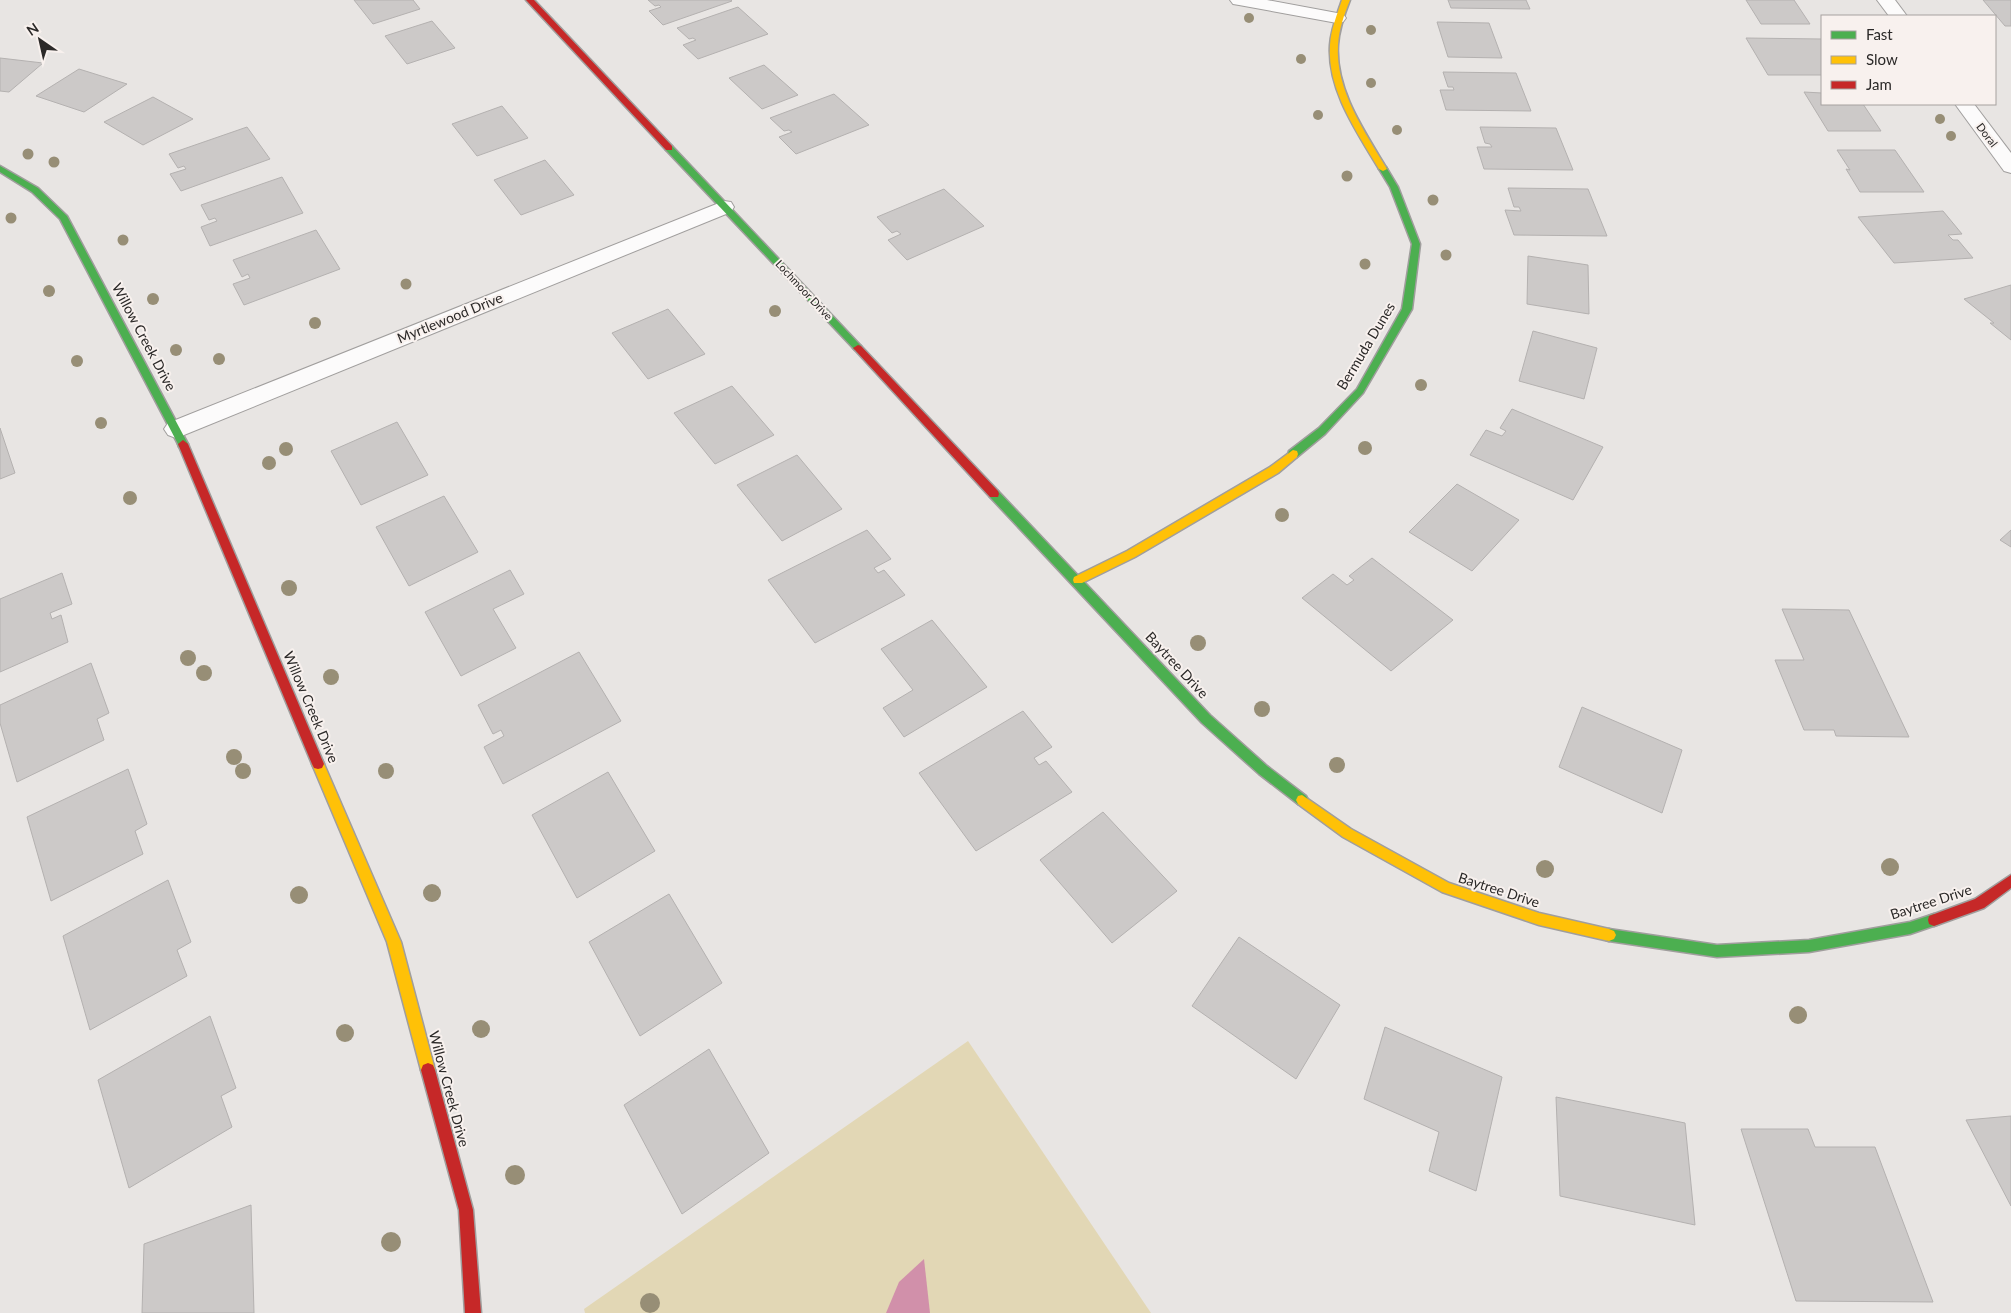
<svg xmlns="http://www.w3.org/2000/svg" width="2011" height="1313" font-family="Lato,sans-serif">
  <style>
    .green { fill: #e2d7b5 }
    .water { fill: #d190aa }
    .building { fill: #ccc9c8; stroke: #b4b1b0 }
    .lines { fill: none; stroke-linecap: round; stroke-linejoin: round }
    .street-casing { stroke: #a09e9d; stroke-width: 2 }
    .fast-casing { stroke: #a09e9d; stroke-width: 3 }
    .slow-casing { stroke: #a09e9d; stroke-width: 3 }
    .jam-casing { stroke: #a09e9d; stroke-width: 3 }
    .street { fill: #fcfbfb; fill-rule: evenodd }
    .fast { fill: #4caf50; fill-rule: evenodd }
    .slow { fill: #ffc107; fill-rule: evenodd }
    .jam { fill: #c62828; fill-rule: evenodd }
    .tree { fill: #978e76 }
    .labels { text-anchor: middle; stroke-width: 4; stroke-linejoin: round; paint-order: stroke }
    .far-street-label { font-size: 11px; fill: #2b2928; stroke: #f8f1ee }
    .street-label { font-size: 14px; fill: #2b2928; stroke: #f8f1ee }
  </style>
  <rect width="100%" height="100%" fill="#e8e5e3"/>
  <!-- green -->
  <polygon class="green" points="968,1041 1151,1313 585,1313 584,1309"/>
  <!-- water -->
  <polygon class="water" points="924,1259 930,1313 886,1313 899,1282"/>
  <!-- building -->
  <g class="building">
    <polygon points="354,0 413,0 420,9 373,24"/>
    <polygon points="648,0 731,0 732,1 663,25 649,11 661,7 659,5 655,6"/>
    <polygon points="1448,0 1526,0 1530,9 1451,8"/>
    <polygon points="1746,0 1794,0 1810,24 1761,24"/>
    <polygon points="1983,0 2011,0 2011,26 2005,26"/>
    <polygon points="738,7 768,34 698,59 683,45 696,40 693,38 689,39 677,28"/>
    <polygon points="432,21 455,48 407,64 385,36"/>
    <polygon points="1437,22 1489,23 1502,58 1448,57"/>
    <polygon points="1746,38 1822,39 1822,75 1768,75"/>
    <polygon points="0,58 43,63 9,92 0,91"/>
    <polygon points="764,65 798,95 762,109 729,78"/>
    <polygon points="79,69 127,84 84,112 36,96"/>
    <polygon points="1443,72 1516,73 1531,111 1446,110 1440,90 1454,90 1453,87 1448,87"/>
    <polygon points="1804,92 1822,93 1822,104 1863,104 1881,131 1828,131"/>
    <polygon points="834,94 869,125 796,154 779,137 792,132 789,130 784,131 770,118"/>
    <polygon points="153,97 193,119 143,145 104,122"/>
    <polygon points="502,106 528,138 477,156 452,124"/>
    <polygon points="247,127 270,159 181,191 170,174 186,169 184,166 178,168 169,154"/>
    <polygon points="1480,127 1556,128 1573,170 1484,169 1477,147 1492,147 1490,144 1485,143"/>
    <polygon points="1837,150 1895,150 1924,192 1860,192 1846,169 1850,170"/>
    <polygon points="545,160 574,195 521,215 494,180"/>
    <polygon points="282,177 303,213 210,246 201,227 217,221 215,218 209,220 201,205"/>
    <polygon points="1508,188 1588,189 1607,236 1514,235 1505,210 1521,211 1519,207 1514,207"/>
    <polygon points="944,189 984,226 907,260 888,240 901,234 897,231 892,233 877,217"/>
    <polygon points="1943,211 1962,234 1948,235 1953,240 1958,240 1973,258 1894,263 1858,217"/>
    <polygon points="316,230 340,269 244,305 233,284 250,278 248,274 242,277 233,260"/>
    <polygon points="1528,256 1588,265 1589,314 1527,304"/>
    <polygon points="2011,285 2011,340 1990,323 1994,323 1964,299"/>
    <polygon points="668,309 705,354 648,379 612,333"/>
    <polygon points="1533,331 1597,348 1584,399 1519,381"/>
    <polygon points="732,386 774,435 715,464 674,413"/>
    <polygon points="1512,409 1603,447 1573,500 1470,455 1486,430 1502,436 1506,431 1500,428"/>
    <polygon points="397,422 428,475 361,505 331,451"/>
    <polygon points="0,428 15,473 0,479"/>
    <polygon points="797,455 842,509 782,541 737,485"/>
    <polygon points="1457,484 1519,520 1472,571 1409,532"/>
    <polygon points="444,496 478,552 409,586 376,527"/>
    <polygon points="867,530 891,559 874,568 878,573 884,570 905,595 815,643 768,580"/>
    <polygon points="2011,530 2011,547 2000,540"/>
    <polygon points="1372,558 1453,620 1391,671 1302,598 1333,574 1347,585 1354,580 1349,576"/>
    <polygon points="510,570 524,594 493,609 516,648 461,676 425,612"/>
    <polygon points="62,573 72,604 50,613 52,619 61,615 68,642 0,672 0,599"/>
    <polygon points="1782,609 1849,610 1909,737 1836,736 1834,730 1804,730 1775,660 1804,660"/>
    <polygon points="932,620 987,687 904,737 883,708 913,690 881,649"/>
    <polygon points="579,652 621,721 503,784 484,747 504,736 501,730 493,734 478,705"/>
    <polygon points="91,663 109,713 97,719 104,740 17,782 0,723 0,705"/>
    <polygon points="1582,707 1682,750 1662,813 1559,767"/>
    <polygon points="1023,711 1052,747 1034,758 1039,765 1046,761 1072,792 976,851 919,773"/>
    <polygon points="128,769 147,824 135,831 143,854 51,901 27,817"/>
    <polygon points="608,772 655,851 577,898 532,815"/>
    <polygon points="1103,812 1177,891 1112,943 1040,860"/>
    <polygon points="168,880 191,942 177,950 187,976 90,1030 63,936"/>
    <polygon points="669,894 722,983 640,1036 589,942"/>
    <polygon points="1239,937 1340,1005 1296,1079 1192,1006"/>
    <polygon points="210,1016 236,1088 221,1096 232,1127 129,1188 98,1080"/>
    <polygon points="1385,1027 1502,1077 1476,1191 1429,1171 1439,1132 1364,1099"/>
    <polygon points="709,1049 769,1153 682,1214 624,1105"/>
    <polygon points="1556,1097 1685,1123 1695,1225 1560,1196"/>
    <polygon points="2011,1116 2011,1206 1966,1120"/>
    <polygon points="1741,1129 1808,1129 1815,1147 1875,1147 1933,1302 1796,1301"/>
    <polygon points="251,1205 254,1313 142,1313 144,1244"/>
  </g>
  <g class="lines">
    <defs>
      <g id="street">
        <polygon points="1230,0 1267,0 1337,13 1343,14 1346,18 1343,22 1337,23 1239,5 1233,4"/>
        <polygon points="1877,0 1895,0 1907,16 1889,16"/>
        <polygon points="1955,104 1974,104 2011,153 2011,173 2004,171"/>
        <polygon points="724,201 731,202 734,207 731,212 184,435 176,438 168,435 164,429 168,423"/>
      </g>
      <g id="fast">
        <polygon points="666,146 672,146 861,346 861,350 855,350 666,150"/>
        <polygon points="0,166 38,188 67,216 188,444 187,447 179,447 178,444 60,219 32,192 0,172"/>
        <polygon points="1380,167 1386,167 1398,187 1420,244 1412,309 1363,393 1325,434 1297,457 1289,457 1288,454 1289,451 1319,428 1357,389 1402,309 1412,244 1390,187 1379,169"/>
        <polygon points="994,490 998,491 1210,715 1267,766 1306,796 1308,800 1306,804 1302,805 1298,804 1259,774 1202,723 990,497 989,494"/>
        <polygon points="1934,914 1939,916 1940,920 1939,924 1910,934 1809,952 1717,957 1609,941 1604,939 1602,935 1604,931 1609,929 1717,945 1809,940 1910,922"/>
      </g>
      <g id="slow">
        <path d="M1342,0H1350C1344,15 1339,29 1338,45C1335,90 1365,132 1387,169L1383,171L1379,169C1357,132 1327,90 1330,45C1331,29 1337,15 1342,0Z"/>
        <polygon points="1293,450 1297,451 1298,454 1297,457 1278,473 1135,557 1082,583 1074,583 1073,580 1074,577 1127,551 1270,467"/>
        <polygon points="318,759 322,760 324,764 401,942 435,1070 433,1075 428,1077 423,1075 421,1070 387,942 312,764 314,760"/>
        <polygon points="1302,795 1351,829 1449,883 1539,913 1609,929 1614,931 1616,935 1614,939 1609,941 1539,925 1442,892 1343,837 1298,804 1296,800 1298,796"/>
      </g>
      <g id="jam">
        <polygon points="526,0 534,0 672,146 672,150 666,150"/>
        <polygon points="858,345 861,346 998,491 999,494 998,497 990,497 855,350 853,348"/>
        <polygon points="183,440 188,444 324,764 322,768 318,769 314,768 312,764 178,444"/>
        <polygon points="2011,875 2011,888 1984,908 1934,926 1929,924 1928,920 1929,916 1975,899"/>
        <polygon points="428,1063 433,1065 435,1070 473,1210 481,1313 465,1313 459,1210 421,1070 423,1065"/>
      </g>
    </defs>
    <!-- street casing -->
    <use href="#street" class="street-casing"/>
    <!-- fast casing -->
    <use href="#fast" class="fast-casing"/>
    <!-- slow casing -->
    <use href="#slow" class="slow-casing"/>
    <!-- jam casing -->
    <use href="#jam" class="jam-casing"/>
    <!-- street -->
    <use href="#street" class="street"/>
    <!-- fast -->
    <use href="#fast" class="fast"/>
    <!-- slow -->
    <use href="#slow" class="slow"/>
    <!-- jam -->
    <use href="#jam" class="jam"/>
  </g>
  <!-- trees -->
  <g class="tree">
    <circle cx="1249" cy="18" r="5"/>
    <circle cx="1371" cy="30" r="5"/>
    <circle cx="1301" cy="59" r="5"/>
    <circle cx="1371" cy="83" r="5"/>
    <circle cx="1318" cy="115" r="5"/>
    <circle cx="1940" cy="119" r="5"/>
    <circle cx="1397" cy="130" r="5"/>
    <circle cx="1951" cy="136" r="5"/>
    <circle cx="28" cy="154" r="5.5"/>
    <circle cx="54" cy="162" r="5.5"/>
    <circle cx="1347" cy="176" r="5.5"/>
    <circle cx="1433" cy="200" r="5.5"/>
    <circle cx="11" cy="218" r="5.5"/>
    <circle cx="123" cy="240" r="5.5"/>
    <circle cx="1446" cy="255" r="5.5"/>
    <circle cx="1365" cy="264" r="5.5"/>
    <circle cx="406" cy="284" r="5.5"/>
    <circle cx="49" cy="291" r="6"/>
    <circle cx="153" cy="299" r="6"/>
    <circle cx="775" cy="311" r="6"/>
    <circle cx="315" cy="323" r="6"/>
    <circle cx="176" cy="350" r="6"/>
    <circle cx="219" cy="359" r="6"/>
    <circle cx="77" cy="361" r="6"/>
    <circle cx="1421" cy="385" r="6"/>
    <circle cx="101" cy="423" r="6"/>
    <circle cx="1365" cy="448" r="7"/>
    <circle cx="286" cy="449" r="7"/>
    <circle cx="269" cy="463" r="7"/>
    <circle cx="130" cy="498" r="7"/>
    <circle cx="1282" cy="515" r="7"/>
    <circle cx="289" cy="588" r="8"/>
    <circle cx="1198" cy="643" r="8"/>
    <circle cx="188" cy="658" r="8"/>
    <circle cx="204" cy="673" r="8"/>
    <circle cx="331" cy="677" r="8"/>
    <circle cx="1262" cy="709" r="8"/>
    <circle cx="234" cy="757" r="8"/>
    <circle cx="1337" cy="765" r="8"/>
    <circle cx="243" cy="771" r="8"/>
    <circle cx="386" cy="771" r="8"/>
    <circle cx="1890" cy="867" r="9"/>
    <circle cx="1545" cy="869" r="9"/>
    <circle cx="432" cy="893" r="9"/>
    <circle cx="299" cy="895" r="9"/>
    <circle cx="1798" cy="1015" r="9"/>
    <circle cx="481" cy="1029" r="9"/>
    <circle cx="345" cy="1033" r="9"/>
    <circle cx="515" cy="1175" r="10"/>
    <circle cx="391" cy="1242" r="10"/>
    <circle cx="650" cy="1303" r="10"/>
  </g>
  <g class="labels">
    <!-- far-street labels -->
    <g class="far-street-label">
      <text transform="translate(1987 135) rotate(53)" y="4">Doral</text>
      <text transform="translate(804 290) rotate(47)" y="4">Lochmoor Drive</text>
    </g>
    <!-- street labels -->
    <g class="street-label">
      <text transform="translate(450 318) rotate(-22)" y="5">Myrtlewood Drive</text>
      <text transform="translate(144 337) rotate(62)" y="5">Willow Creek Drive</text>
      <text transform="translate(1366 346) rotate(-59)" y="5">Bermuda Dunes</text>
      <text transform="translate(1177 665) rotate(47)" y="5">Baytree Drive</text>
      <text transform="translate(311 707) rotate(67)" y="5">Willow Creek Drive</text>
      <text transform="translate(1499 890) rotate(18)" y="5">Baytree Drive</text>
      <text transform="translate(1931 902) rotate(-18)" y="5">Baytree Drive</text>
      <text transform="translate(449 1089) rotate(75)" y="5">Willow Creek Drive</text>
    </g>
  </g>
  <!-- legend -->
  <rect x="1821" y="15" width="175" height="90" fill="#f8f1ee" stroke="#a6a19f"/>
  <rect x="1831" y="31" width="25" height="8" fill="#4caf50" stroke="#a6a19f"/>
  <text x="1866" y="40" font-size="15" fill="#2b2928">Fast</text>
  <rect x="1831" y="56" width="25" height="8" fill="#ffc107" stroke="#a6a19f"/>
  <text x="1866" y="65" font-size="15" fill="#2b2928">Slow</text>
  <rect x="1831" y="81" width="25" height="8" fill="#c62828" stroke="#a6a19f"/>
  <text x="1866" y="90" font-size="15" fill="#2b2928">Jam</text>
  <!-- north arrow -->
  <g transform="translate(40 40) rotate(326)" stroke="#f8f1ee" stroke-width="4" paint-order="stroke">
  <path d="M0-4L9 19L0 12L-9 19Z" fill="#2b2928"/>
  <text y="-8" font-size="14" font-weight="bold" text-anchor="middle" fill="#2b2928">N</text>
  </g>
</svg>
